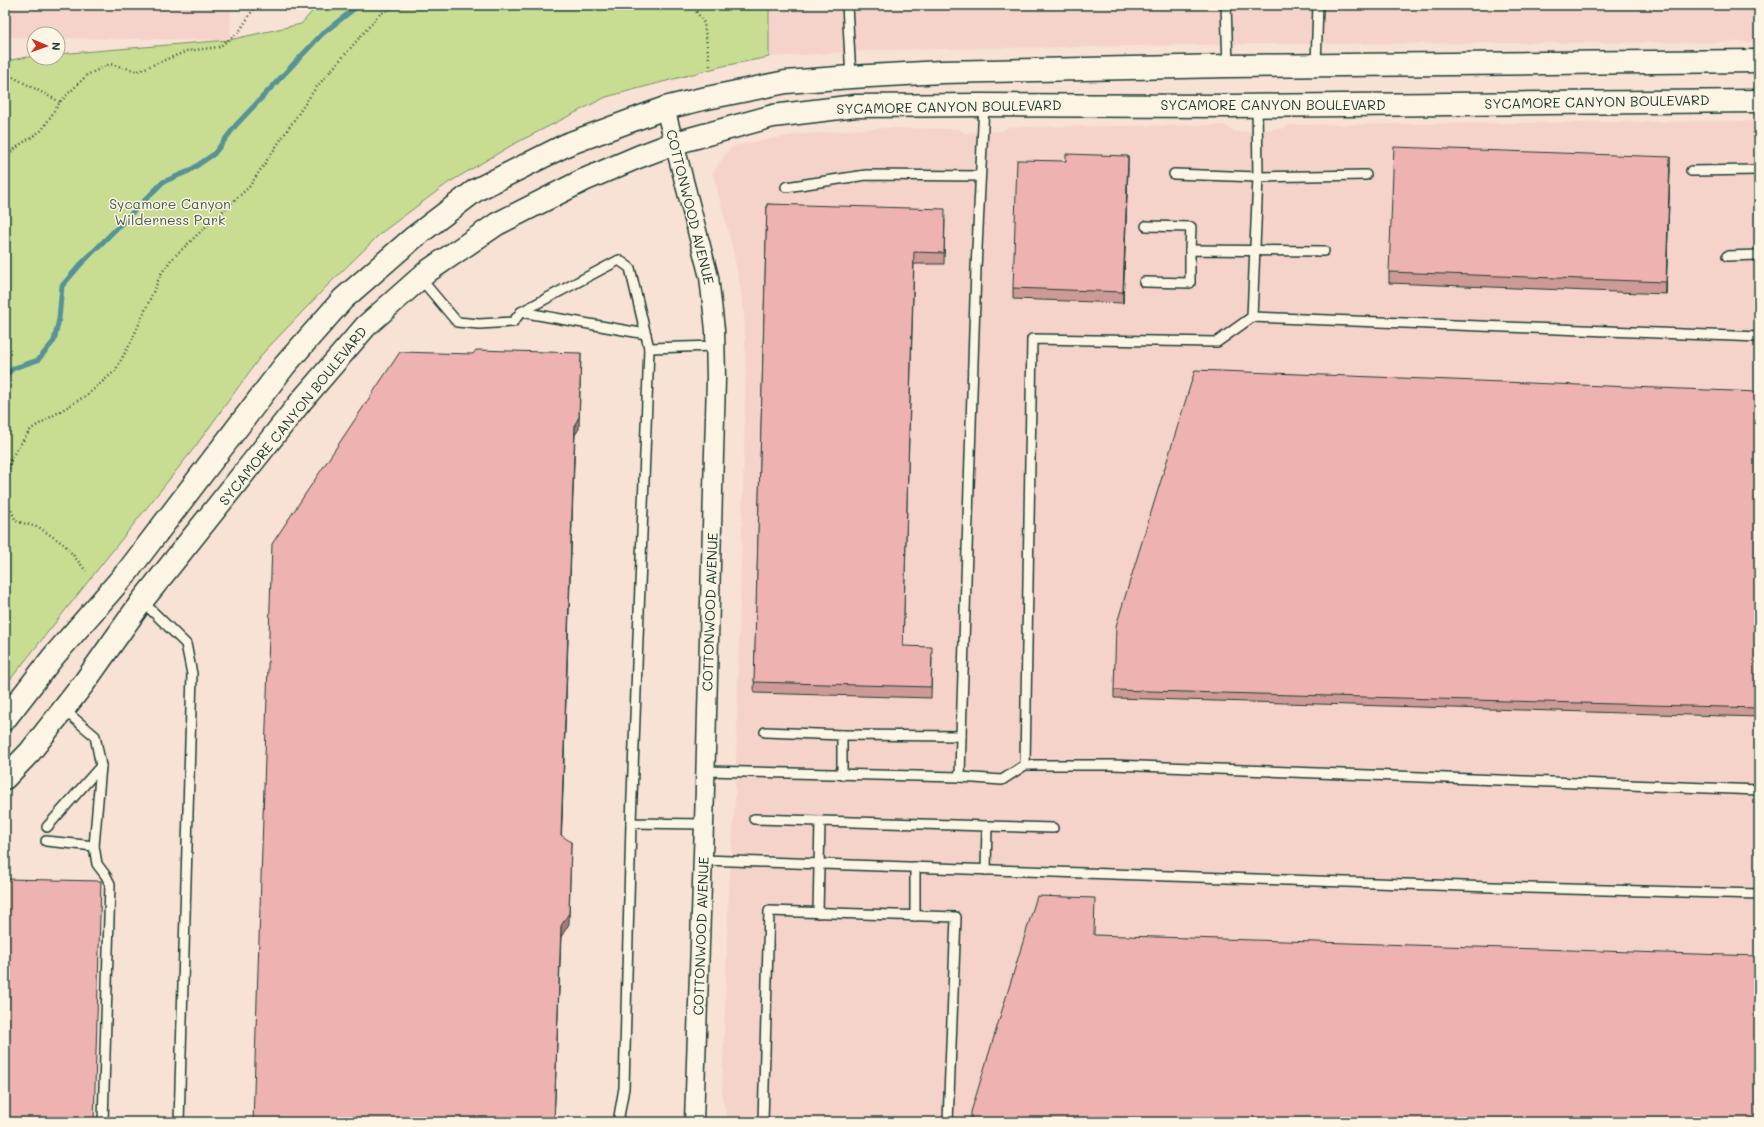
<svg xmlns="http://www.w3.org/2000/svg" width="1764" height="1127" font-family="Mali,sans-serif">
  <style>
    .built { fill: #f5d3ca }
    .green { fill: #c8dd92; stroke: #748d63 }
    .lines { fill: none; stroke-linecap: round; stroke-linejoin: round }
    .stream { stroke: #569296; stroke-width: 5 }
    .lane-casing { stroke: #1f3d34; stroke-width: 12 }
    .street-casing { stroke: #1f3d34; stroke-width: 21 }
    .secondary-casing { stroke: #1f3d34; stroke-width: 25 }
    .path { stroke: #1f3d34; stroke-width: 2.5; stroke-dasharray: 1 3; stroke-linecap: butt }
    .lane { stroke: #fcf5e5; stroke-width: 9 }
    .street { stroke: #fcf5e5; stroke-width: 18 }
    .secondary { stroke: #fcf5e5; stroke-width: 22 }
    .wall { fill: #cd9a97; stroke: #1f3d34 }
    .shaded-wall { fill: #a77d7b; stroke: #1f3d34 }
    .building { fill: #eeb3b0; stroke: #1f3d34 }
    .labels { text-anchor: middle; stroke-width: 3; stroke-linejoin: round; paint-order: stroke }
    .street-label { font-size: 14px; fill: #1f3d34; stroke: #fcf5e5 }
    .park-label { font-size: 14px; fill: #415d47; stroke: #fcf5e5 }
  </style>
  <rect width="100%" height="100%" fill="#f8e1d5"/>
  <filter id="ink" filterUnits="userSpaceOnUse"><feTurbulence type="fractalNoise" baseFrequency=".025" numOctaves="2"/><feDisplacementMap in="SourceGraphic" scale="8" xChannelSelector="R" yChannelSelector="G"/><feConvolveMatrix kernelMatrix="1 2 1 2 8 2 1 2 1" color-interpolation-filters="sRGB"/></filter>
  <g filter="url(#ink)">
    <!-- built -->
    <g class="built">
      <polygon points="5,5 231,5 230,40 58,38 58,34 34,34 34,38 5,37"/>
      <polygon points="769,5 1759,5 1759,42 1253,44 882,50 769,57"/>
      <polygon points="1759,121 1759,1122 729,1122 722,1099 728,910 735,801 746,368 744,313 739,279 730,238 713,173 729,149 737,145 794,135 881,128 958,129 965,133 1002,131 1009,127 1223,125 1236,132 1285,128 1289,125"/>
    </g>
    <!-- green -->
    <polygon class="green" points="318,5 378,5 377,7 387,5 769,5 769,57 723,66 606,97 512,145 448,183 381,233 326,287 263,353 195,447 5,686 5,61 34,56 34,58 58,58 58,54 229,40 301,24"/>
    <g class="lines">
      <!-- stream -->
      <polyline class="stream" points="5,376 14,368 38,360 54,341 59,319 62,286 80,265 163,182 189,171 214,154 236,125 322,34 359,5"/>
      <defs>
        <g id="lane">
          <polyline points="847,5 851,77"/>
          <polyline points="1226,5 1228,66"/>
          <polyline points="1316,65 1318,5"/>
          <polyline points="1691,171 1759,170"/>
          <polyline points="1174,174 1258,177 1366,175"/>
          <polyline points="786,187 866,175 980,176"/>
          <polyline points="1146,226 1191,227 1190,250"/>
          <polyline points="1727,256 1759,255"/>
          <polyline points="420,278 457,322 479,324 513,322 521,312 619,260 630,268 649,348 631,823 704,824"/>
          <polyline points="1144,282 1190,283 1190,250 1324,251"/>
          <polyline points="521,312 646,334"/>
          <polyline points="1252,317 1759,337"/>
          <polyline points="649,348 716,346"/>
          <polyline points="142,601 186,644 192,674 179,1122"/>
          <polyline points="63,709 95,736 101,766 94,846 97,864 106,876 110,884 103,1122"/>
          <polyline points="765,732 842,735 842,775"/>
          <polyline points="961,736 976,269 984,105"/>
          <polyline points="1025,765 1113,765 1759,790"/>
          <polyline points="706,771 960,777 961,736 842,735"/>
          <polyline points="960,777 1002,780 1025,765 1032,339 1217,342 1252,317 1258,177 1257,106"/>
          <polyline points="754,819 820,821"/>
          <polyline points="987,826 1053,828"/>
          <polyline points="47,827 101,766"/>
          <polyline points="46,841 94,846"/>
          <polyline points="703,860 1492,887 1759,894"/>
          <polyline points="818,913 820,821 987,826 986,870"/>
          <polyline points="915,916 915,867"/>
          <polyline points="618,1122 624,1088 631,823"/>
          <polyline points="763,1122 769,911 956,917 948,1122"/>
        </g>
        <polyline id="street" points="665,108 709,277 715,330 716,379 704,824 694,1122"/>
        <g id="secondary">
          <polyline points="5,719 53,657 128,571 285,365 343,299 413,238 476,190 568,144 665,108 702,99 786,82 851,77 942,72 1228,66 1759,61"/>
          <polyline points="5,778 30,752 84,683 142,601 303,399 366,326 428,271 497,224 584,180 638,157 675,143 773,116 856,106 979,105 1229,106 1759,101"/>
        </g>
      </defs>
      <!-- lane casing -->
      <use href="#lane" class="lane-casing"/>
      <!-- street casing -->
      <use href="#street" class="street-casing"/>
      <!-- secondary casing -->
      <use href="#secondary" class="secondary-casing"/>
      <!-- path -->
      <g class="path">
        <polyline points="692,5 704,23 710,66"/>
        <polyline points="5,77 13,77 60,102"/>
        <polyline points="5,157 21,144 42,130 60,102 87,75 110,64 138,71 187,51 219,47 239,32 256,5"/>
        <path d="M11,460C3,488 3,495 16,521L40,528L65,545L86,571"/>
        <polyline points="5,467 31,429 87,395 115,371 132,340 161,274 171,260 195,237 249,187 315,89 380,14 397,5"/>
      </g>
      <!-- lane -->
      <use href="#lane" class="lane"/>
      <!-- street -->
      <use href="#street" class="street"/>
      <!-- secondary -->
      <use href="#secondary" class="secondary"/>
    </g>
    <!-- wall -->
    <g class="wall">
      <polygon points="1128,168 1123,303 1013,299 1013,288"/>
      <polygon points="1670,169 1666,294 1389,283 1389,272"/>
      <polygon points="767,204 945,220 944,264 914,264 903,646 932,658 931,698 754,693"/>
      <polygon points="1759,392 1759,717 1114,698 1114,690"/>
    </g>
    <!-- shaded-wall -->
    <g class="shaded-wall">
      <polygon points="1128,156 1128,168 1123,303 1123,292"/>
      <polygon points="1670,157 1670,169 1666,294 1666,282"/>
      <polygon points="581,353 579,429 575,435 561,847 575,424"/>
      <polygon points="571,842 569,924 561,937 554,1122 561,926"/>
    </g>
    <!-- building -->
    <g class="building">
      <polygon points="1394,147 1670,157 1666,282 1389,272"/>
      <polygon points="1066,154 1128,156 1123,292 1013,288 1017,160 1066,161"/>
      <polygon points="767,204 945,209 944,253 914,252 903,646 932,647 931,687 754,682"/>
      <polygon points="476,350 581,353 579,417 575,424 561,835 571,842 569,913 561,926 554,1122 253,1122 272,544 400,352 473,354"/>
      <polygon points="1195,370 1759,392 1759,708 1114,690 1116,626"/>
      <polygon points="5,879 101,881 94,1122 5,1122"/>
      <polygon points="1037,896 1095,898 1094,935 1759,956 1759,1122 971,1122 971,1112"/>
    </g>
  </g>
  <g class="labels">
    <!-- street labels -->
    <g class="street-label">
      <text transform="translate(1597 102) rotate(-1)" y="5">SYCAMORE CANYON BOULEVARD</text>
      <text x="1273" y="110">SYCAMORE CANYON BOULEVARD</text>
      <text transform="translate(949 107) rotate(-1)" y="5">SYCAMORE CANYON BOULEVARD</text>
      <text transform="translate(690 207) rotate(76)" y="5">COTTONWOOD AVENUE</text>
      <text transform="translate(293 416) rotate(-51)" y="5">SYCAMORE CANYON BOULEVARD</text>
      <text transform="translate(710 612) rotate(-88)" y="5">COTTONWOOD AVENUE</text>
      <text transform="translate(701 936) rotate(-88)" y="5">COTTONWOOD AVENUE</text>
    </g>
    <!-- park labels -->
    <g class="park-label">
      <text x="170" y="209">Sycamore Canyon<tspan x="170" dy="16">Wilderness Park</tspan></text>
    </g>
  </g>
  <!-- margin -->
  <rect width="1764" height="1127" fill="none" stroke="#fcf5e5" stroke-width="20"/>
  <rect x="10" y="10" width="1744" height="1107" fill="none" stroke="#1f3d34" stroke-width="1.5" filter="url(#ink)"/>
  <!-- north arrow -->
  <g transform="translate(46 46) rotate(92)"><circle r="19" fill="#fcf5e5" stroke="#a4ab9e"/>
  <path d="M0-3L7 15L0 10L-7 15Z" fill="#c8321e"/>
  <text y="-6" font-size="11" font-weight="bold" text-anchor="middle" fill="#1f3d34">N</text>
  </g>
</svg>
